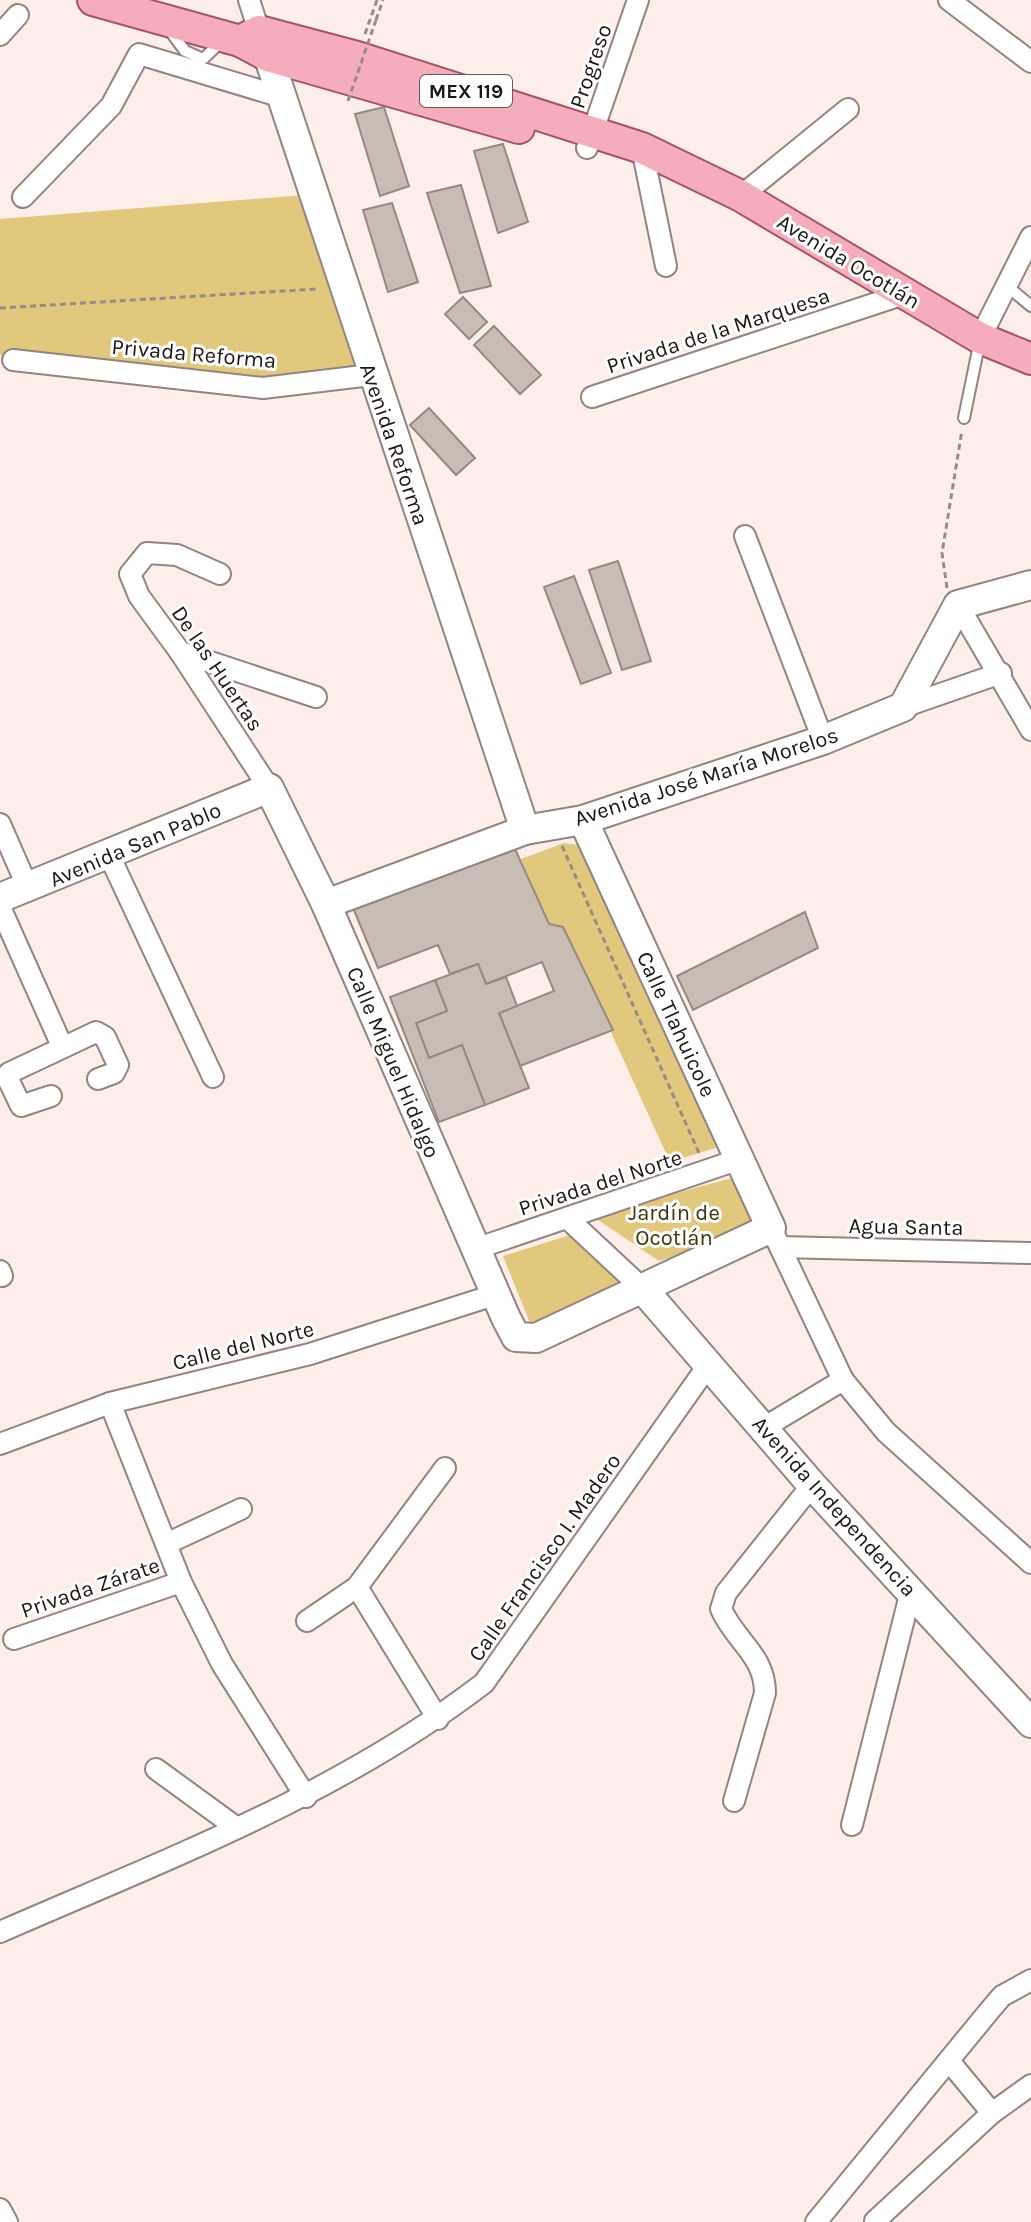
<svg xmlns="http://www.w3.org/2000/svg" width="1031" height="2222" font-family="Karla,sans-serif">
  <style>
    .green { fill: #e2c87d }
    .building { fill: #c8bdb4; stroke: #948a80; stroke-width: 2 }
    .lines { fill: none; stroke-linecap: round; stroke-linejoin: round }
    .lane-casing { stroke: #928480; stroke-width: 14 }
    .street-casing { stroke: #928480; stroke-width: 24 }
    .secondary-casing { stroke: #928480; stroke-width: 32 }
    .primary-casing { stroke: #a55464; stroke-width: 34 }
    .path { stroke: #968b88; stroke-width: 3; stroke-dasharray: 6 4; stroke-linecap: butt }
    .lane { stroke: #fff; stroke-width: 10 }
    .street { stroke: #fff; stroke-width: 20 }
    .secondary { stroke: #fff; stroke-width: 28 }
    .primary { stroke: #f5adbb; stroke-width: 30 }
    .path-bridge { stroke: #968b88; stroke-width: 3; stroke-dasharray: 6 4; stroke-linecap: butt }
    .labels { text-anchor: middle; stroke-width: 6; stroke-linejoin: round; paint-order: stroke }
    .shield { fill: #fff; stroke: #605c5b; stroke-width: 2 }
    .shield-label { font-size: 20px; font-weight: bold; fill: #1c1615 }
    .street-label { font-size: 22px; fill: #1c1615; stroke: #fff }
    .park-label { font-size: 22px; fill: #3e3208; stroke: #fff }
  </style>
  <rect width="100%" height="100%" fill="#feeeea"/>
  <!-- green -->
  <g class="green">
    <polygon points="305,195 361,371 267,380 0,355 0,219"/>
    <polygon points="564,843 588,846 728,1144 670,1162 563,927 549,924 521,859"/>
    <polygon points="743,1175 769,1226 659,1261 592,1216"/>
    <polygon points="573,1234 628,1288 532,1328 503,1256"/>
  </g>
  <!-- building -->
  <g class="building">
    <polygon points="384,107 409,186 380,196 355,114"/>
    <polygon points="503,144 528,222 498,233 474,151"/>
    <polygon points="461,185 491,286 460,293 427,193"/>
    <polygon points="392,203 418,282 388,292 363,210"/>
    <polygon points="463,297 487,322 469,339 445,314"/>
    <polygon points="494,326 541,375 520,394 474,345"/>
    <polygon points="429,408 475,458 456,475 410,425"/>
    <polygon points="618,561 651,661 622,670 589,570"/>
    <polygon points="574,576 611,673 581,684 544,587"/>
    <polygon points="515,849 549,924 563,927 613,1030 520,1066 499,1013 554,991 542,962 486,984 478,964 450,974 438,945 378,968 351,903"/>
    <polygon points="805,912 818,948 693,1010 677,976"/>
    <polygon points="478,964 486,984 506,977 517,1006 499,1013 529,1088 485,1105 462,1045 429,1058 416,1023 447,1011 435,980"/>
    <polygon points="435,980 447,1011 416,1023 429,1058 462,1045 485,1105 439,1122 390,997"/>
  </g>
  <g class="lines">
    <defs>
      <g id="lane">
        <polyline points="168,28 185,51 203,59 223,40"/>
        <polyline points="1008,287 1031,306"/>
        <polyline points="964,418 980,340"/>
      </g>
      <g id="street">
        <polyline points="249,0 259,31"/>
        <polyline points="949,0 1031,62"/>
        <polyline points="0,35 18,15"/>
        <polyline points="587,148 638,0"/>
        <polyline points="642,148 666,266"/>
        <polyline points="741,196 848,109"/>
        <polyline points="23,197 111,106 139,54 282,97"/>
        <polyline points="980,338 1031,237"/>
        <polyline points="13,360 263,388 371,375"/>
        <polyline points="592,397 904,294"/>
        <polyline points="745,536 823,740"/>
        <polyline points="220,574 177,555 147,553 130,574 139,596 180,652 269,788"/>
        <polyline points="958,605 1031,730"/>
        <polyline points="180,652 316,697"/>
        <polyline points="903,707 1001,673"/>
        <polyline points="0,824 28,888"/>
        <polyline points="109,855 213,1077"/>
        <polyline points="0,907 62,1046"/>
        <polyline points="51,1096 21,1106 8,1079 9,1073 96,1032 105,1037 118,1065 114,1073 98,1079"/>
        <polyline points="568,1219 642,1288"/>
        <polyline points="771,1228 843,1380 886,1432 1031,1563"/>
        <polyline points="780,1247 1031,1253"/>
        <polyline points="475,1249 740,1159"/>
        <polyline points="0,1271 2,1276"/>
        <polyline points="110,1403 181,1582 222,1664 306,1797"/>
        <polyline points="765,1427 843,1380"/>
        <polyline points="0,1444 110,1403 310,1354 497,1294"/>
        <polyline points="166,1544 241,1509"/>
        <polyline points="357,1587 438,1719"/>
        <polyline points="307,1621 357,1587 445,1468"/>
        <polyline points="14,1639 181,1582"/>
        <polyline points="156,1769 237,1828"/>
        <path d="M734,1801L765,1693C765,1655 735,1641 721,1609L726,1593L812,1485"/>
        <polyline points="852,1825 911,1591"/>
        <path d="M0,1932C167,1859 338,1795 484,1683L709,1364"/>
        <polyline points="949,2061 992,2113"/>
        <polyline points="0,2209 7,2222"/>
        <polyline points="875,2221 992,2113 1031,2085"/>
        <polyline points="816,2222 990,2010 1002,1996 1031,1980"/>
      </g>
      <g id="secondary">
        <polyline points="262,37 525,830"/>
        <polyline points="0,898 269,788 326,904 506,1318 516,1337 536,1338 771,1228 583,820"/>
        <polyline points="326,904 525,830 583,820 823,740 903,707 958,605 1031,585"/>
        <polyline points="642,1288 812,1485 1031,1723"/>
      </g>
      <g id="primary">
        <polyline points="93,0 240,41 268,56 519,128"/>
        <polyline points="240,41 259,31 357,57 642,148 741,196 980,338 1031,359"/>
      </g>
    </defs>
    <!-- lane casing -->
    <use href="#lane" class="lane-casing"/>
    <!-- street casing -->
    <use href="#street" class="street-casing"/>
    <!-- secondary casing -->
    <use href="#secondary" class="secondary-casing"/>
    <!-- primary casing -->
    <use href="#primary" class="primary-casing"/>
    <!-- path -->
    <g class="path">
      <polyline points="376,20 383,0"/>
      <polyline points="365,34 377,0"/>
      <polyline points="0,308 317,289"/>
      <polyline points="947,588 942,553 962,430"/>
      <polyline points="562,846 699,1153"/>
    </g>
    <!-- lane -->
    <use href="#lane" class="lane"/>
    <!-- street -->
    <use href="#street" class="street"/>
    <!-- secondary -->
    <use href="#secondary" class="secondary"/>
    <!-- primary -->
    <use href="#primary" class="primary"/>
    <!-- path-bridge -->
    <polyline class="path-bridge" points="348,101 376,20"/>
  </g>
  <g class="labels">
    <!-- shield labels -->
    <rect class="shield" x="420" y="75" width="92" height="32" rx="6"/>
    <g class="shield-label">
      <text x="466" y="98">MEX 119</text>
    </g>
    <!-- street labels -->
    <g class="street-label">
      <text transform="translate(590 66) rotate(-71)" y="8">Progreso</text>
      <text transform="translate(849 261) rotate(31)" y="8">Avenida Ocotlán</text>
      <text transform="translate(718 330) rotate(-18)" y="8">Privada de la Marquesa</text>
      <text transform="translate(194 353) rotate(5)" y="8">Privada Reforma</text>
      <text transform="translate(395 444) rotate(71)" y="8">Avenida Reforma</text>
      <text transform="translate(218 668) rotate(56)" y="8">De las Huertas</text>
      <text transform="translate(706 776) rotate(-18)" y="8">Avenida José María Morelos</text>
      <text transform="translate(135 844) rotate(-23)" y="8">Avenida San Pablo</text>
      <text transform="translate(677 1024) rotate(65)" y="8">Calle Tlahuicole</text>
      <text transform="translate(394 1062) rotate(67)" y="8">Calle Miguel Hidalgo</text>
      <text transform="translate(600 1182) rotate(-18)" y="8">Privada del Norte</text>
      <text transform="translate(906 1226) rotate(1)" y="8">Agua Santa</text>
      <text transform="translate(243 1345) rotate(-14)" y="8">Calle del Norte</text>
      <text transform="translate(835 1506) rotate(48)" y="8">Avenida Independencia</text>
      <text transform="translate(544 1557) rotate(-55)" y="8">Calle Francisco I. Madero</text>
      <text transform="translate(90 1587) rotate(-19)" y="8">Privada Zárate</text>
    </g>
    <!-- park labels -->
    <g class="park-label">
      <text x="674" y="1220">Jardín de<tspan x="674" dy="25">Ocotlán</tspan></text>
    </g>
  </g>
</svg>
